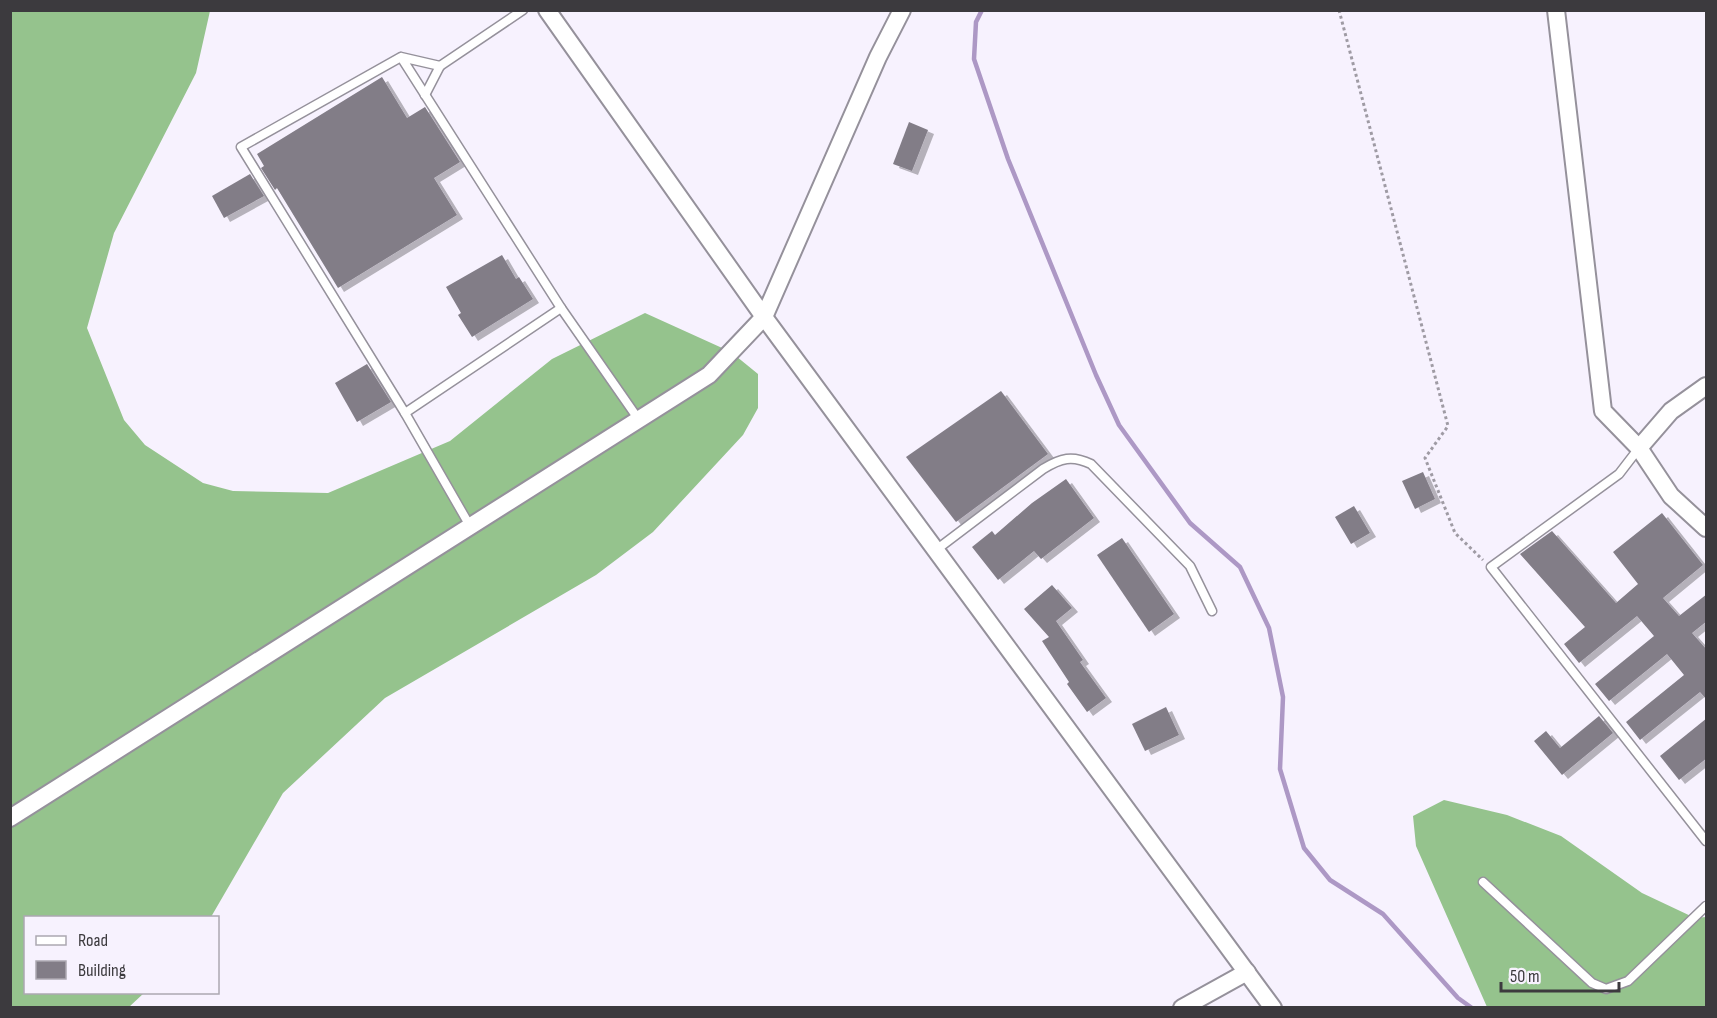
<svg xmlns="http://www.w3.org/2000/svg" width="1717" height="1018" font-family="'Sofia Sans Condensed',sans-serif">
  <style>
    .forest { fill: #95c38d }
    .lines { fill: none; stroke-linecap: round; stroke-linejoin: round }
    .stream { stroke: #ad98c5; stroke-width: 4.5 }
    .building { fill: #827d87; filter: url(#shadow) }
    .lane-casing { stroke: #95919b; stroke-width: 11 }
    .street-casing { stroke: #95919b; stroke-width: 20 }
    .path { stroke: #9f9ba4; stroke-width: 3; stroke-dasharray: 3 3; stroke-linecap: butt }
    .lane { stroke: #fff; stroke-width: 8 }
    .street { stroke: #fff; stroke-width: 16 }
  </style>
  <defs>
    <filter id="shadow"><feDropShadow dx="6" dy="4" stdDeviation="0" flood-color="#0004"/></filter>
  </defs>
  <rect width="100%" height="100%" fill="#f7f2fe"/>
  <!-- forest -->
  <g class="forest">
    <polygon points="10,11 210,11 196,73 114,233 87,328 124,420 145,445 203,483 233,491 328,493 450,441 552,359 645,313 731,352 758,374 758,408 743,435 653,532 596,575 385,698 283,793 211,917 26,918 26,992 144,993 129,1007 11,1007"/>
    <polygon points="1444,800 1507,815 1561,836 1642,893 1695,918 1706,917 1706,1007 1487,1007 1416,846 1413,816"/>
  </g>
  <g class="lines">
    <!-- stream -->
    <polyline class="stream" points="982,10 976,22 974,59 1008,159 1096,375 1119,425 1190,523 1240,567 1269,628 1283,697 1280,769 1304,848 1330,880 1383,914 1458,998 1472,1008"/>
  </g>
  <!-- building -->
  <g class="building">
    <polygon points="382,77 407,118 425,107 460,162 434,178 457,215 338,288 277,188 275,190 261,168 264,166 257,154"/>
    <polygon points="909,122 928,130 912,171 893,164"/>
    <polygon points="250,174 264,196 224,218 212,196"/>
    <polygon points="502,255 516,279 519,277 533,299 472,337 458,315 461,313 446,287"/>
    <polygon points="367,364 391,402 357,422 335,383"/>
    <polygon points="1001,391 1048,454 956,522 906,457"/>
    <polygon points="1423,472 1435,499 1415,509 1402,481"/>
    <polygon points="1066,479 1094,518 1041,559 1034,551 998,580 972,547 992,531 995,535 1032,503"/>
    <polygon points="1354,506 1370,533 1351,544 1335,517"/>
    <polygon points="1662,513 1703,565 1663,598 1679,616 1707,594 1707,621 1692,633 1707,650 1707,700 1700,692 1640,740 1626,722 1684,675 1667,654 1609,701 1595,684 1654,636 1637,616 1579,663 1564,644 1585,627 1520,554 1552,531 1616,603 1638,584 1613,552"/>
    <polygon points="1122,538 1174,614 1149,632 1097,555"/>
    <polygon points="1052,585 1072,608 1056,621 1083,660 1080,662 1106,698 1087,712 1067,684 1069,682 1042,641 1049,637 1024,609"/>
    <polygon points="1166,707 1179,735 1145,751 1132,724"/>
    <polygon points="1599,716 1613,733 1562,775 1534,741 1546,731 1560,748"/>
    <polygon points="1707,718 1707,758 1679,780 1660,756"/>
  </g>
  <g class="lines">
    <defs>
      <g id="lane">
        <polyline points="401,57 561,308 405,413 241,147 401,57 440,66 523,10"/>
        <polyline points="425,95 440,66"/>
        <polyline points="561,308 639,420"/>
        <polyline points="405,413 470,526"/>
        <polyline points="1639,448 1619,474 1491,567 1706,841"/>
        <path d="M936,550L1043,469C1061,458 1072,455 1091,464L1190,566L1212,611"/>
        <polyline points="1483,882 1592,983 1606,989 1628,981 1706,906"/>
      </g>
      <g id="street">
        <polyline points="547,10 764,317 1273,1008"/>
        <polyline points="1556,10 1603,411 1639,448 1671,496 1706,528"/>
        <polyline points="1639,448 1671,411 1706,386"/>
        <polyline points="10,818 709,375 764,317 878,57 902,10"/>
        <polyline points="1182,1008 1247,972"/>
      </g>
    </defs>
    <!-- lane casing -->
    <use href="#lane" class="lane-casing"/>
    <!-- street casing -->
    <use href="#street" class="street-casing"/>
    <!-- path -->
    <polyline class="path" points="1339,10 1448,426 1425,458 1455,533 1483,560"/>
    <!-- lane -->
    <use href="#lane" class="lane"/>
    <!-- street -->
    <use href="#street" class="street"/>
  </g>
  <!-- border -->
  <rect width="1717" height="1018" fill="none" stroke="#3c3a3e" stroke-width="24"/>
  <!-- legend -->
  <rect x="24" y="916" width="195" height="78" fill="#f7f2fe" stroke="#aca8b1" stroke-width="1.5"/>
  <rect x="36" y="936" width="30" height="9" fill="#ffffff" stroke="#aca8b1" stroke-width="1.5"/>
  <text x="78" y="946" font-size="18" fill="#3c3a3e">Road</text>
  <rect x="36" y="961" width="30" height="18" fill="#827d87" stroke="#aca8b1" stroke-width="1.5"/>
  <text x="78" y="976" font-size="18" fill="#3c3a3e">Building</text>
  <!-- scale -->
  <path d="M1501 982v9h118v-9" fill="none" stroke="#3c3a3e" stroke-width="3"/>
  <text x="1510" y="982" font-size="18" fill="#3c3a3e" stroke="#f7f2fe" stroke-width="4.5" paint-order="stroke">50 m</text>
</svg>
